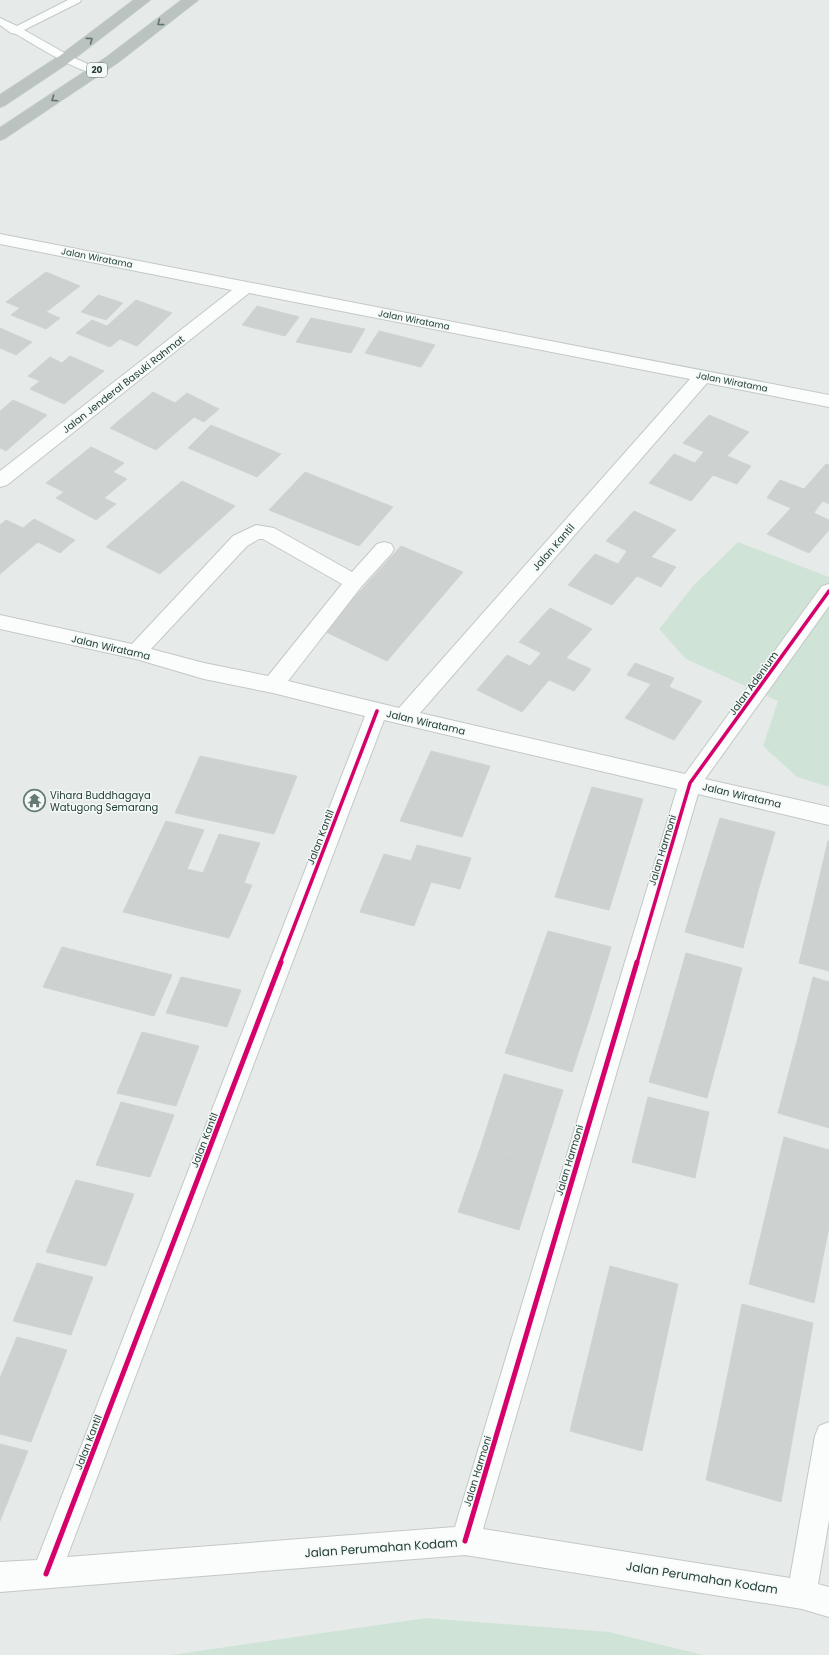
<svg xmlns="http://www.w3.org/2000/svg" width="829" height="1655" font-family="Poppins,sans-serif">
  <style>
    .green { fill: #cfe4d6 }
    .building { fill: #cdd2d0; stroke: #cfd4d2 }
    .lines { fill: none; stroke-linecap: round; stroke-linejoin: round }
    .lane-casing { stroke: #c3c8c6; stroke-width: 2 }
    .street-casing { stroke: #c3c8c6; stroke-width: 2 }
    .highway-casing { stroke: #c2cac8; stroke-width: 2 }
    .lane { fill: #fbfcfc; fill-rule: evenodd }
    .street { fill: #fbfcfc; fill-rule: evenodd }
    .highway { fill: #bbc3c1; fill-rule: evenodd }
    .cycleway-far1-casing { stroke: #f4f9f7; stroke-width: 6 }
    .cycleway-casing { stroke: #f4f9f7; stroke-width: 8 }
    .cycleway-far1 { stroke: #d6006c; stroke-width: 3.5 }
    .cycleway { stroke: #d6006c; stroke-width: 5 }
    .oneway { stroke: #60736f }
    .labels { text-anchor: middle; stroke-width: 3; stroke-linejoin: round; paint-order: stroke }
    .shield { fill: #f4f9f7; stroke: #627671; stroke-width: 1 }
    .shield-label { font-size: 9px; font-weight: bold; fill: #233e38 }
    .far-street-label { font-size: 9px; fill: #233e38; stroke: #f4f9f7 }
    .street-label { font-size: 10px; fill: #233e38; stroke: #f4f9f7 }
    .poi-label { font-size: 10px; fill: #233e38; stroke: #f4f9f7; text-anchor: start }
    .near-street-label { font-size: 12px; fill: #233e38; stroke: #f4f9f7 }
  </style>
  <rect width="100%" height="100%" fill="#e6ebe9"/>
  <!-- green -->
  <g class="green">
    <polygon points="738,542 829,577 829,787 797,777 763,746 778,701 686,659 659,629 693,586"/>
    <polygon points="426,1618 609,1632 703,1655 171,1655"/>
  </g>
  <!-- building -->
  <g class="building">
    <polygon points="46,272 80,286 46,312 60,318 46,329 11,315 20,308 6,302"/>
    <polygon points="98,295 123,303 106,320 81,312"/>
    <polygon points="136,300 172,313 137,346 120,339 110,347 76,333 92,320 107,326"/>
    <polygon points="257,306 299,317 285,336 242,325"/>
    <polygon points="311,318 365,329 351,353 296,342"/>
    <polygon points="0,328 32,342 16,355 0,348"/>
    <polygon points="379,331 435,345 428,356 372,342"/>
    <polygon points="372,342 428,356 421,367 365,353"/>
    <polygon points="70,356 104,371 64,404 30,389 40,381 28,376 50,357 62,363"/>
    <polygon points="153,392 175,403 187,393 219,409 204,422 194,417 156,450 110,428"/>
    <polygon points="13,400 47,415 6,451 0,448 0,411"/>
    <polygon points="709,415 749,432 727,456 751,466 744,475 699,458 704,452 683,443"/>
    <polygon points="211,425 281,454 257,477 188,448"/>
    <polygon points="91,447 124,463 113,472 127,479 104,498 116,504 96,520 56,498 64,492 46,483"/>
    <polygon points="674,454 695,463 699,458 744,475 737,484 713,475 691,501 649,483"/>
    <polygon points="826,464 829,465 829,504 823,501 818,507 773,489 780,480 804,489"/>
    <polygon points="305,472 393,507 359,546 269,510"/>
    <polygon points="182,481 235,506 160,574 106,547"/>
    <polygon points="773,489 818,507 814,513 829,520 829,530 809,553 767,534 791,508 767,498"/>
    <polygon points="634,511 676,530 651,557 676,567 669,576 623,557 627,551 606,541"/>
    <polygon points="34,519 75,540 60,553 38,542 0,574 0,525 6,520 23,528"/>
    <polygon points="401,546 463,572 387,661 324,631"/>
    <polygon points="595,554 618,564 623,557 669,576 661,587 637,576 612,605 568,585"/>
    <polygon points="550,608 592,629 566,658 591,669 583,680 536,659 541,653 519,642"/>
    <polygon points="507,655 530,666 536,659 583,680 574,691 549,680 522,712 477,690"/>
    <polygon points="635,663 674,678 669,687 702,701 674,740 625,718 651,684 627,675"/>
    <polygon points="431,751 490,766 462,837 400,821"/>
    <polygon points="200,756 297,776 274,834 175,813"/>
    <polygon points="592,787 643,799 626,855 573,842"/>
    <polygon points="720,818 775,832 758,891 702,876"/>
    <polygon points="166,821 204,830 187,869 203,873 219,834 260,843 244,883 252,885 229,938 123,912"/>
    <polygon points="828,841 829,841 829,905 814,901"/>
    <polygon points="573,842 626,855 609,910 555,897"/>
    <polygon points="417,845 471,858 460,889 431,882 414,926 360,912 384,854 411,861"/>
    <polygon points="702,876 758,891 743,948 685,932"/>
    <polygon points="814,901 829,905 829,971 799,963"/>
    <polygon points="548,931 611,947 592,1011 526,993"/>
    <polygon points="62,947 172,975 154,1016 43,987"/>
    <polygon points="686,953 742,968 725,1032 668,1017"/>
    <polygon points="181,977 241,990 227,1027 166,1013"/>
    <polygon points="813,977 829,982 829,1055 796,1045"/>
    <polygon points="526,993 592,1011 572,1072 505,1053"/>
    <polygon points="668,1017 725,1032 707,1098 649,1082"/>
    <polygon points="142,1032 199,1046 176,1106 117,1093"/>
    <polygon points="796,1045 829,1055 829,1128 778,1113"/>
    <polygon points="504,1074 563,1090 540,1163 481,1146"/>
    <polygon points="648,1097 709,1112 695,1178 632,1162"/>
    <polygon points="121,1102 174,1115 150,1177 96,1165"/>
    <polygon points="784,1137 829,1150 829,1227 767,1209"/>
    <polygon points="481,1146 540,1163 519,1230 458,1212"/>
    <polygon points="76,1180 134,1194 106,1266 46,1252"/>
    <polygon points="767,1209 829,1227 814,1303 749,1284"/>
    <polygon points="37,1263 93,1277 71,1335 13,1321"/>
    <polygon points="610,1266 678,1284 660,1368 590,1349"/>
    <polygon points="742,1304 813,1323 797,1413 724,1393"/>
    <polygon points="17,1337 67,1350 31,1442 0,1434 0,1378"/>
    <polygon points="590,1349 660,1368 642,1451 570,1431"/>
    <polygon points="724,1393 797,1413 781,1502 706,1480"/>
    <polygon points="0,1444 28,1451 0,1521"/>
  </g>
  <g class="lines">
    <defs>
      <path id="lane" d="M68,0H81L80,2L24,30L70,56L99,69L100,71L99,73C85,77 30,42 16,34L11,33L0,25V18L17,26Z"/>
      <path id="street" d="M0,234L829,395V407L707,383L420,713L685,774L822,586L829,584V606L705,779L829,807V825L698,794L483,1529L790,1578L815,1436L819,1426L829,1422V1520L818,1584L829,1587V1617L802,1609L465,1555L0,1592V1562L37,1560L365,716L273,693L204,679L136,659L0,629V615L132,644L233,536L256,525L274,528L352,572L377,544L384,542L391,544L394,549L391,554L361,587L288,681L399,708L690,379L249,293L7,485L0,487V471L232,290L0,244ZM259,539H263L342,584L268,676L204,663L151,649L247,546ZM384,720L677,789L455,1527L67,1557Z"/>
      <g id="highway">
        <polygon points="134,0 150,0 71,61 5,105 0,107 0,95 61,55"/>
        <polygon points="182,0 198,0 117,63 5,138 0,140 0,128 107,57"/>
      </g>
    </defs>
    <!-- lane casing -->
    <use href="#lane" class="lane-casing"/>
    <!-- street casing -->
    <use href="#street" class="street-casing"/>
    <!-- highway casing -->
    <use href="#highway" class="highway-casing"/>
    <!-- lane -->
    <use href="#lane" class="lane"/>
    <!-- street -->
    <use href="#street" class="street"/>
    <!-- highway -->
    <use href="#highway" class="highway"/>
    <defs>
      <g id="cycleway-far1">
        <polyline points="280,963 377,711"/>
        <polyline points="637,963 690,783 829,591"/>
      </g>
      <g id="cycleway">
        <polyline points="465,1541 637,962"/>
        <polyline points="46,1574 281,962"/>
      </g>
    </defs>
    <!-- cycleway-far1 casing -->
    <use href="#cycleway-far1" class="cycleway-far1-casing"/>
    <!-- cycleway casing -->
    <use href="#cycleway" class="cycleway-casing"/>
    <!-- cycleway-far1 -->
    <use href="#cycleway-far1" class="cycleway-far1"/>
    <!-- cycleway -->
    <use href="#cycleway" class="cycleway"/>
  </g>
  <!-- one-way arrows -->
  <defs><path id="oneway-chevron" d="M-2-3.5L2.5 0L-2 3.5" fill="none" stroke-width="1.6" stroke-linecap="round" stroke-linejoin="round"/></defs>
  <g class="oneway">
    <use href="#oneway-chevron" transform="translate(160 23) rotate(143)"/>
    <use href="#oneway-chevron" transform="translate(90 40) rotate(-37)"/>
    <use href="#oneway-chevron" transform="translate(54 99) rotate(146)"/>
  </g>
  <!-- icons -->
  <defs>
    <symbol id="temple-ring" viewBox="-11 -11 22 22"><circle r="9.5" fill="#f4f9f7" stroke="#677b76" stroke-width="1.5"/><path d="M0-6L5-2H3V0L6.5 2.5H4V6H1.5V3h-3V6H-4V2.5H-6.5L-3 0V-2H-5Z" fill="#677b76"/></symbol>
  </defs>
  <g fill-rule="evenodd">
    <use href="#temple-ring" x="22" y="788" width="25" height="25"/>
  </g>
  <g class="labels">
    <!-- shield labels -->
    <rect class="shield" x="87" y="63" width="20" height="14" rx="3"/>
    <g class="shield-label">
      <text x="97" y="73">20</text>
    </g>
    <!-- far-street labels -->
    <g class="far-street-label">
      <text transform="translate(97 258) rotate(11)" y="3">Jalan Wiratama</text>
      <text transform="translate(414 320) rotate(11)" y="3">Jalan Wiratama</text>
      <text transform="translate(732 382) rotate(11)" y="3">Jalan Wiratama</text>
    </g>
    <!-- street labels -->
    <g class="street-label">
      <text transform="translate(123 384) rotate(-38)" y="4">Jalan Jenderal Basuki Rahmat</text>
      <text transform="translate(553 547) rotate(-49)" y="4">Jalan Kantil</text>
      <text transform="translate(111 647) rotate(13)" y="4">Jalan Wiratama</text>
      <text transform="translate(753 683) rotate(-54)" y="4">Jalan Adenium</text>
      <text transform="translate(426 722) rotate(13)" y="4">Jalan Wiratama</text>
      <text transform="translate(742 795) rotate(13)" y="4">Jalan Wiratama</text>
      <text transform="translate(320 837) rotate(-69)" y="4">Jalan Kantil</text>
      <text transform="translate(662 850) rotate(-73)" y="4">Jalan Harmoni</text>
      <text transform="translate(204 1140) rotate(-69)" y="4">Jalan Kantil</text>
      <text transform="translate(569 1160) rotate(-73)" y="4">Jalan Harmoni</text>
      <text transform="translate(88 1442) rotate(-69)" y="4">Jalan Kantil</text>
      <text transform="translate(477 1471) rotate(-73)" y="4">Jalan Harmoni</text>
    </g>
    <!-- poi labels -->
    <g class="poi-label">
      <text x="50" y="799">Vihara Buddhagaya<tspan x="50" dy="12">Watugong Semarang</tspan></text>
    </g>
    <!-- near-street labels -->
    <g class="near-street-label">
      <text transform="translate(381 1548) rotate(-4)" y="4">Jalan Perumahan Kodam</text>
      <text transform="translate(702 1578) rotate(9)" y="4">Jalan Perumahan Kodam</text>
    </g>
  </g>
</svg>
